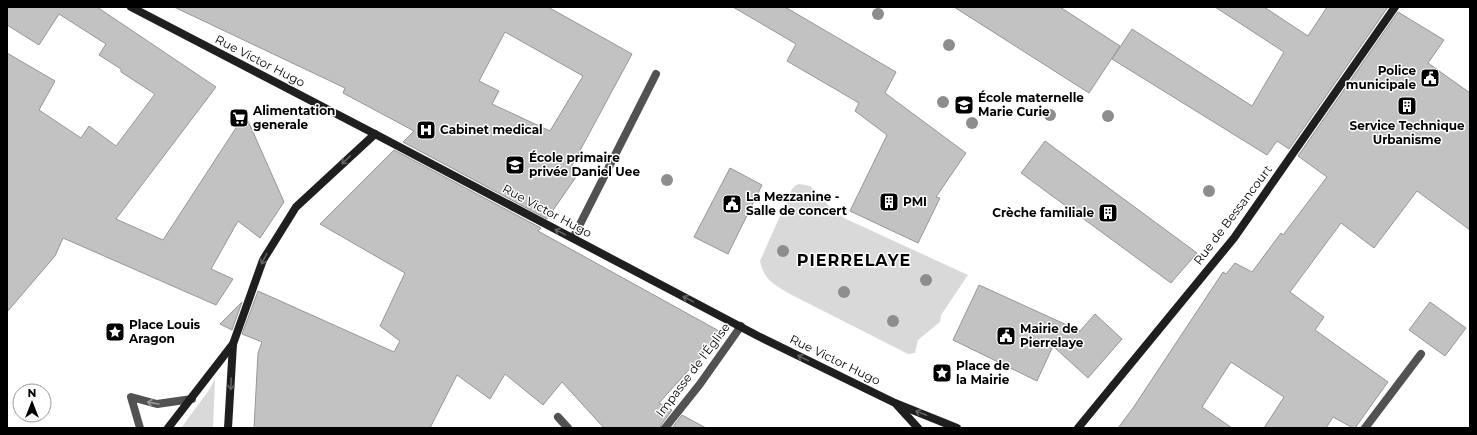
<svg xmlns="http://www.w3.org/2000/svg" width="1477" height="435" font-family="Montserrat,sans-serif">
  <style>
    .green { fill: #d9d9d9 }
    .building { fill: #c2c2c2; stroke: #969696; fill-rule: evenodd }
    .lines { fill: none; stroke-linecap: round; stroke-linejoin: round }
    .lane { stroke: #525252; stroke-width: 8 }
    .secondary { stroke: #1f1f1f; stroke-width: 8 }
    .tree { fill: #8d8d8d }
    .oneway { stroke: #626262 }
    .oneway2 { stroke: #979797 }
    .labels { text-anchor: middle; stroke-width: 3; stroke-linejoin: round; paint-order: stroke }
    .street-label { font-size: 12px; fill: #000; stroke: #fff }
    .poi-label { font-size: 12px; font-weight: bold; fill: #000; stroke: #fff; text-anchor: start }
    .district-label { font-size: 16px; font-weight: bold; letter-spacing: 1px; fill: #000; stroke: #fff }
  </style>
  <rect width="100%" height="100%" fill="#fff"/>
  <!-- green -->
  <g class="green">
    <path d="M800,184L810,186L829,206L844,218L968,275L941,315L940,322L918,340L915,353L908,354L790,294C774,285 764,280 760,261L792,189L796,185Z"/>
    <polygon points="215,379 213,428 181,428 209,390"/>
  </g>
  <!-- building -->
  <g class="building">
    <polygon points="7,7 97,7 216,87 116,219 163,240 245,114 284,202 260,238 238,221 211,269 233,279 216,305 63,238 55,256 7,312 7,53 55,81 39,110 81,138 89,126 116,146 155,94 121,72 121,69 99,55 106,44 59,14 39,45 7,25"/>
    <path d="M174,7H548L632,54L570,169L578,174L547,219L403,142L414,131L343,93L345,88ZM505,32L583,76L550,131L492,104L499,91L479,81Z"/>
    <polygon points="733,7 785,7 896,72 885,93 966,153 936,197 940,198 918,243 850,211 887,135 855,111 859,103 787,61 796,44"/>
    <polygon points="954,7 1060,7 1120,46 1089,93"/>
    <polygon points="1215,7 1264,7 1308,36 1327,7 1388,7 1289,149 1277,141 1267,155 1112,59 1132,29 1252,106 1284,52"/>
    <polygon points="1398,12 1444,40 1428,63 1470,93 1470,230 1417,191 1374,248 1341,223 1290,292 1324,317 1315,330 1388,382 1355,428 1353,428 1333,417 1326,428 1264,428 1284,397 1231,362 1202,407 1232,428 1118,428 1133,408 1223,272 1226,274 1235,263 1252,272 1281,233 1283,235 1327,177 1298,156"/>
    <polygon points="1045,141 1197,253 1171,283 1021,173"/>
    <polygon points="394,150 541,228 538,231 719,331 704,353 659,403 672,410 661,425 660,428 604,428 562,382 543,405 505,374 490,399 457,375 430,428 254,428 258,353 262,342 242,334 258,291 394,352 400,341 380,326 405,273 320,224"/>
    <polygon points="730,168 762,185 728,254 694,237"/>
    <polygon points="979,285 1080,331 1095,314 1122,339 1088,378 1053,346 1037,381 953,340"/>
    <polygon points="242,302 232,330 220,324"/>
    <polygon points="1430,302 1466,328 1445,356 1409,330"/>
    <polygon points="682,415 706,428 672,428"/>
  </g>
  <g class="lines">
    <!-- lane -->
    <g class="lane">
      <polyline points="573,238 656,74"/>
      <polyline points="558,417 568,428"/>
      <polyline points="140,428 131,397 157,404 192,399"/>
      <polyline points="665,428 700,384 741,326"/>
      <polyline points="1365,428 1421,354"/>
    </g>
    <!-- secondary -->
    <g class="secondary">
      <polyline points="131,7 375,134 758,336 895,403 957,428"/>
      <polyline points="897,405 918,428"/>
      <path d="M168,428C190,400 211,372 233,344"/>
      <polyline points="228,428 233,344 263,260 296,207 375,134"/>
      <polyline points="1078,428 1234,238 1395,7"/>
    </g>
  </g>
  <!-- trees -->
  <g class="tree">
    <circle cx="878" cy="14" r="6"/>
    <circle cx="949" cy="45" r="6"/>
    <circle cx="943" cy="102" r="6"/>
    <circle cx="1050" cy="115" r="6"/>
    <circle cx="1108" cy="116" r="6"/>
    <circle cx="972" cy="123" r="6"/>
    <circle cx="667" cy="180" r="6"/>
    <circle cx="1209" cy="191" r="6"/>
    <circle cx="783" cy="251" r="6"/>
    <circle cx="926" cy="280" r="6"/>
    <circle cx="844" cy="292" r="6"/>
    <circle cx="893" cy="321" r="6"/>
  </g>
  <!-- one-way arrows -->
  <defs><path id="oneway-shaft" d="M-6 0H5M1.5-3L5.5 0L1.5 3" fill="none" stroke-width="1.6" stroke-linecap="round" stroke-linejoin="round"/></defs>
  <g class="oneway">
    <use href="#oneway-shaft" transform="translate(346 160) rotate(137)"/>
    <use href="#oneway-shaft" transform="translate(560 232) rotate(-152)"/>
    <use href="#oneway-shaft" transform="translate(264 259) rotate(117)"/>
    <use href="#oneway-shaft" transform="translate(688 299) rotate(-152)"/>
    <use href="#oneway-shaft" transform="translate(803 358) rotate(-154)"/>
    <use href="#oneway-shaft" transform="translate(231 384) rotate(93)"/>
    <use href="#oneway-shaft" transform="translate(921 413) rotate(-158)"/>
  </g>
  <use class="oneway2" href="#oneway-shaft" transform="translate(153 403) rotate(-170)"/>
  <!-- icons -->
  <defs>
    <symbol id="civic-square" viewBox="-11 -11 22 22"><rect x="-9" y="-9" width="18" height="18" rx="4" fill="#000" stroke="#fff"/><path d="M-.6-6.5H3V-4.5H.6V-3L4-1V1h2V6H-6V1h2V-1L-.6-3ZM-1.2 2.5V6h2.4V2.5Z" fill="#fff"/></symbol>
    <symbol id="school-square" viewBox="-11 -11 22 22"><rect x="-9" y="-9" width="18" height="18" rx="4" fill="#000" stroke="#fff"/><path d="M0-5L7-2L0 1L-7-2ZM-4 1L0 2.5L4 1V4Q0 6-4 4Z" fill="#fff"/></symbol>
    <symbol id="building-square" viewBox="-11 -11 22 22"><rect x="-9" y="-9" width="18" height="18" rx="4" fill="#000" stroke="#fff"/><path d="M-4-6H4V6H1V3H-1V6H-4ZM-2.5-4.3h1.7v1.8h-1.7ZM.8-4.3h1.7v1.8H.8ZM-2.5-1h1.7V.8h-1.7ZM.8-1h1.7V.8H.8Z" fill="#fff"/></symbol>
    <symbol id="supermarket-square" viewBox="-11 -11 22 22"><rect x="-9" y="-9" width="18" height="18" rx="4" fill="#000" stroke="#fff"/><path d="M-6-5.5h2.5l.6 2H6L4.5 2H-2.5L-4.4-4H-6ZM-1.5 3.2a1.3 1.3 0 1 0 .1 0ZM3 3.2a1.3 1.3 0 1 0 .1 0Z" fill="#fff"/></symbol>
    <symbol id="hospital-square" viewBox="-11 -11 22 22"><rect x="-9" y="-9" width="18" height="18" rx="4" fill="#000" stroke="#fff"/><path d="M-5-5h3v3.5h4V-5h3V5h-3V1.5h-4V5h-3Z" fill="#fff"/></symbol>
    <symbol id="sight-square" viewBox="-11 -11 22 22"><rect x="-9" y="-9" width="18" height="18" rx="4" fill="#000" stroke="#fff"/><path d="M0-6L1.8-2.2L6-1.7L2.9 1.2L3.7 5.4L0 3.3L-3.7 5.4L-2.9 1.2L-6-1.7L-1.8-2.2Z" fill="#fff"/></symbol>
  </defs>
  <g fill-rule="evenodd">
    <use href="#civic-square" x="1419" y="67" width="22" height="22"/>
    <use href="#school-square" x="953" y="94" width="22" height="22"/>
    <use href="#building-square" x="1396" y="95" width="22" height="22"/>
    <use href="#supermarket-square" x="228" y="107" width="22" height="22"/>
    <use href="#hospital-square" x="415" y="119" width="22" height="22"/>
    <use href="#school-square" x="504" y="154" width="22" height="22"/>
    <use href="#building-square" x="878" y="191" width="22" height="22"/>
    <use href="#civic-square" x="721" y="193" width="22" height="22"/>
    <use href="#building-square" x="1097" y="202" width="22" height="22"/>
    <use href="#sight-square" x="104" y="321" width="22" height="22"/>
    <use href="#civic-square" x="995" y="325" width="22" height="22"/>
    <use href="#sight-square" x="931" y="362" width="22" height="22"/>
  </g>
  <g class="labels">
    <!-- street labels -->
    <g class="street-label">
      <text transform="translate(260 61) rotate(27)" y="4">Rue Victor Hugo</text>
      <text transform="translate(547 211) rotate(28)" y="4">Rue Victor Hugo</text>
      <text transform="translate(1233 215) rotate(-53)" y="4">Rue de Bessancourt</text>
      <text transform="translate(835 360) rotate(26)" y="4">Rue Victor Hugo</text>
      <text transform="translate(693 370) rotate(-53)" y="4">Impasse de l'Église</text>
    </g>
    <!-- poi labels -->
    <g class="poi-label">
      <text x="1416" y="75" text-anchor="end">Police<tspan x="1416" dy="14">municipale</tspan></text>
      <text x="978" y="102">École maternelle<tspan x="978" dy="14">Marie Curie</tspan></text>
      <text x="253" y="115">Alimentation<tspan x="253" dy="14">generale</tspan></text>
      <text x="1407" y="130" text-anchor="middle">Service Technique<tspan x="1407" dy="14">Urbanisme</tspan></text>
      <text x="440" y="134">Cabinet medical</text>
      <text x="529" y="162">École primaire<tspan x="529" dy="14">privée Daniel Uee</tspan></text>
      <text x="746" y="201">La Mezzanine -<tspan x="746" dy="14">Salle de concert</tspan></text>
      <text x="903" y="206">PMI</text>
      <text x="1094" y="217" text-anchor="end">Crèche familiale</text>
      <text x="129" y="329">Place Louis<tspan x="129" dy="14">Aragon</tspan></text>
      <text x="1020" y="333">Mairie de<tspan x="1020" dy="14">Pierrelaye</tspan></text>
      <text x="956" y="370">Place de<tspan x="956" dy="14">la Mairie</tspan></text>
    </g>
    <!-- district labels -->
    <g class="district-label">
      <text x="854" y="266">PIERRELAYE</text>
    </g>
  </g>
  <!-- border -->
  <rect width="1477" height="435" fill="none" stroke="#000000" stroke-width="16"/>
  <!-- north arrow -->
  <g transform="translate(32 403)"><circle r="19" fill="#ffffff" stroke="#999999"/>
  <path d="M0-3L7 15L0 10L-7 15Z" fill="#000000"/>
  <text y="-6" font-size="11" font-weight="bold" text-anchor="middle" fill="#000000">N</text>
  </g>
</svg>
